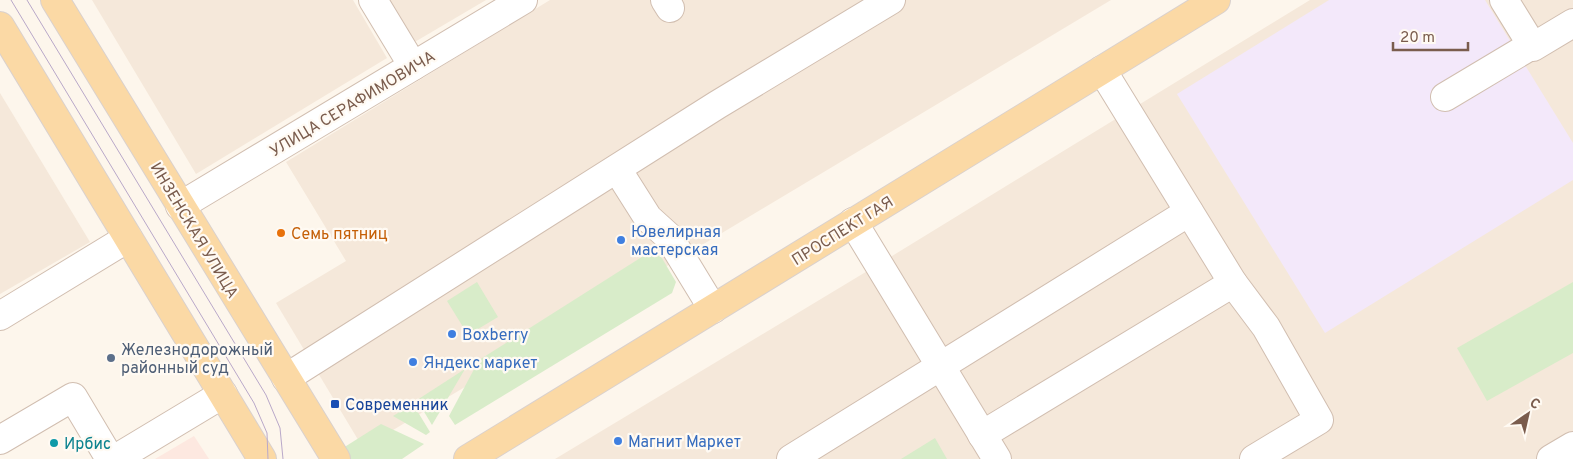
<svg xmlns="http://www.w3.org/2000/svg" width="1573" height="459" font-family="Overpass,sans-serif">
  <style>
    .residential { fill: #f5e8da }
    .commercial { fill: #fde8e0 }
    .education { fill: #f3e8fa }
    .green { fill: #d8ecc9 }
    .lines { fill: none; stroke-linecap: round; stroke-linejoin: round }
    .minor-casing { stroke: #d1beb0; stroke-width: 30 }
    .major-casing { stroke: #dad1cd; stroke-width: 30 }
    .minor { stroke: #fff; stroke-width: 28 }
    .major { stroke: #fbd9a5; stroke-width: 28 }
    .tram { stroke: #b9a8c9; stroke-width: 1 }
    .food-dot { fill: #e8710a; stroke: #fffaf3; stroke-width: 2 }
    .shop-dot { fill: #3f7fe0; stroke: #fffaf3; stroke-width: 2 }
    .service-dot { fill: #5c6f8a; stroke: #fffaf3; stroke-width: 2 }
    .transit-dot { fill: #1a4fb4; stroke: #fffaf3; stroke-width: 2 }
    .culture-dot { fill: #0f9aa8; stroke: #fffaf3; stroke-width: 2 }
    .labels { text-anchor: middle; stroke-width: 4.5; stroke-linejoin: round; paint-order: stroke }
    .street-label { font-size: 16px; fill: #7a5c4d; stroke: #fffaf3 }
    .shop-label { font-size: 16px; fill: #366cbe; stroke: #fffaf3; text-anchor: start }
    .food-label { font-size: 16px; fill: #c56008; stroke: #fffaf3; text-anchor: start }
    .service-label { font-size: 16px; fill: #4e5e75; stroke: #fffaf3; text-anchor: start }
    .transit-label { font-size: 16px; fill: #164399; stroke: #fffaf3; text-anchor: start }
    .culture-label { font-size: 16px; fill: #0d838f; stroke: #fffaf3; text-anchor: start }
  </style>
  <rect width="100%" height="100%" fill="#fdf6ec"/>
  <!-- residential -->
  <g class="residential">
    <polygon points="92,0 353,0 387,58 196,174"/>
    <polygon points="388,0 486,0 413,43"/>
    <polygon points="550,0 1111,0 363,448 276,303 346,261 286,162"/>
    <polygon points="1310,0 1573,0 1573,459 555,459 879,264"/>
    <polygon points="0,93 90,242 0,294"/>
  </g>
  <!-- commercial -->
  <polygon class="commercial" points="194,436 209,459 155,459"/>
  <!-- education -->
  <polygon class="education" points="1329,0 1485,0 1573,143 1573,180 1325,333 1177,94"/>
  <!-- green -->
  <g class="green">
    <polygon points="656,248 676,282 672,293 455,425 449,416 479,360"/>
    <polygon points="477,282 498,317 468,335 447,301"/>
    <polygon points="1573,282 1573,353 1487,401 1457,348"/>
    <polygon points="465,369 432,425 417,400"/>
    <polygon points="413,404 430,432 426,435 393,416"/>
    <polygon points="381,424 424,444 402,459 350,459 343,448"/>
    <polygon points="935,438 947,459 901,459"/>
  </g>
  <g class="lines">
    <defs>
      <g id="minor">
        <polyline points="373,0 413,66"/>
        <polyline points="665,0 670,8"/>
        <polyline points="1504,0 1533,47 1573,23"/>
        <polyline points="1102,70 1233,283 1266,327 1319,420 1254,459"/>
        <polyline points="1445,97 1532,45"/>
        <polyline points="617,169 648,218 669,237 713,309"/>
        <polyline points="180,206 523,0"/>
        <polyline points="853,222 997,459"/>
        <polyline points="0,316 128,238"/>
        <polyline points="286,378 717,105 891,0"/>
        <polyline points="982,435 1233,283"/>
        <polyline points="0,440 73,397 110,459"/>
        <polyline points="115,459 223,394"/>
        <polyline points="791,459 1189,212"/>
        <polyline points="1551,459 1573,446"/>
      </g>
      <g id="major">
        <polyline points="55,0 336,459"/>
        <polyline points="0,26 262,459"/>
        <polyline points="468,459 1216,0"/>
      </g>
    </defs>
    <!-- minor casing -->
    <use href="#minor" class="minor-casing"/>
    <!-- major casing -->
    <use href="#major" class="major-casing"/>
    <!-- minor -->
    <use href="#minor" class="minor"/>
    <!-- major -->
    <use href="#major" class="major"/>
    <!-- tram -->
    <g class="tram">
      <polyline points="11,0 254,403 267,433 268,459"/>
      <polyline points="27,0 266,395 280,428 283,459"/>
    </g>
  </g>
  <!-- markers -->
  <circle class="food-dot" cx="281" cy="233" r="5"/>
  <g class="shop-dot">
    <circle cx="621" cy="240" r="5"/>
    <circle cx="452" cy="334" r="5"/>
    <circle cx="413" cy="362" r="5"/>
    <circle cx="618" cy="441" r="5"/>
  </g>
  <circle class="service-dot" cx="111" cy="358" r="5"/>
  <rect class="transit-dot" x="330" y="399" width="10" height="10" rx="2.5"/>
  <circle class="culture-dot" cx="54" cy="443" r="5"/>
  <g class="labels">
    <!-- street labels -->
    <g class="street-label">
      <text transform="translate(352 103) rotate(-31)" y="6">УЛИЦА СЕРАФИМОВИЧА</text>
      <text transform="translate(195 230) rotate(59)" y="6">ИНЗЕНСКАЯ УЛИЦА</text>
      <text transform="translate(842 230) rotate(-32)" y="6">ПРОСПЕКТ ГАЯ</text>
    </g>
    <!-- shop labels -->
    <g class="shop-label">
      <text x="631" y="237">Ювелирная<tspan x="631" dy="18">мастерская</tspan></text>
      <text x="462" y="340">Boxberry</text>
      <text x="423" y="368">Яндекс маркет</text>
      <text x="628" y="447">Магнит Маркет</text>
    </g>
    <!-- food labels -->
    <g class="food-label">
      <text x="291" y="239">Семь пятниц</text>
    </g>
    <!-- service labels -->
    <g class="service-label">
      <text x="121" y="355">Железнодорожный<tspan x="121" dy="18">районный суд</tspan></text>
    </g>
    <!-- transit labels -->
    <g class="transit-label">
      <text x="345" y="410">Современник</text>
    </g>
    <!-- culture labels -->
    <g class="culture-label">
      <text x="64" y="449">Ирбис</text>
    </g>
  </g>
  <!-- north arrow -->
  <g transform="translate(1528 414) rotate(34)" stroke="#fffaf3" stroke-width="4" paint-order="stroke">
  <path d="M0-4L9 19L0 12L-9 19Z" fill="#7a5c4d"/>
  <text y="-8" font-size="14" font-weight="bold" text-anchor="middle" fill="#7a5c4d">С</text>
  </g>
  <!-- scale -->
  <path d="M1393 42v8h75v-8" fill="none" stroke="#7a5c4d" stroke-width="2.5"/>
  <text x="1400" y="42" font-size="15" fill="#7a5c4d" stroke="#fffaf3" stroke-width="4" paint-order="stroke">20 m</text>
</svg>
